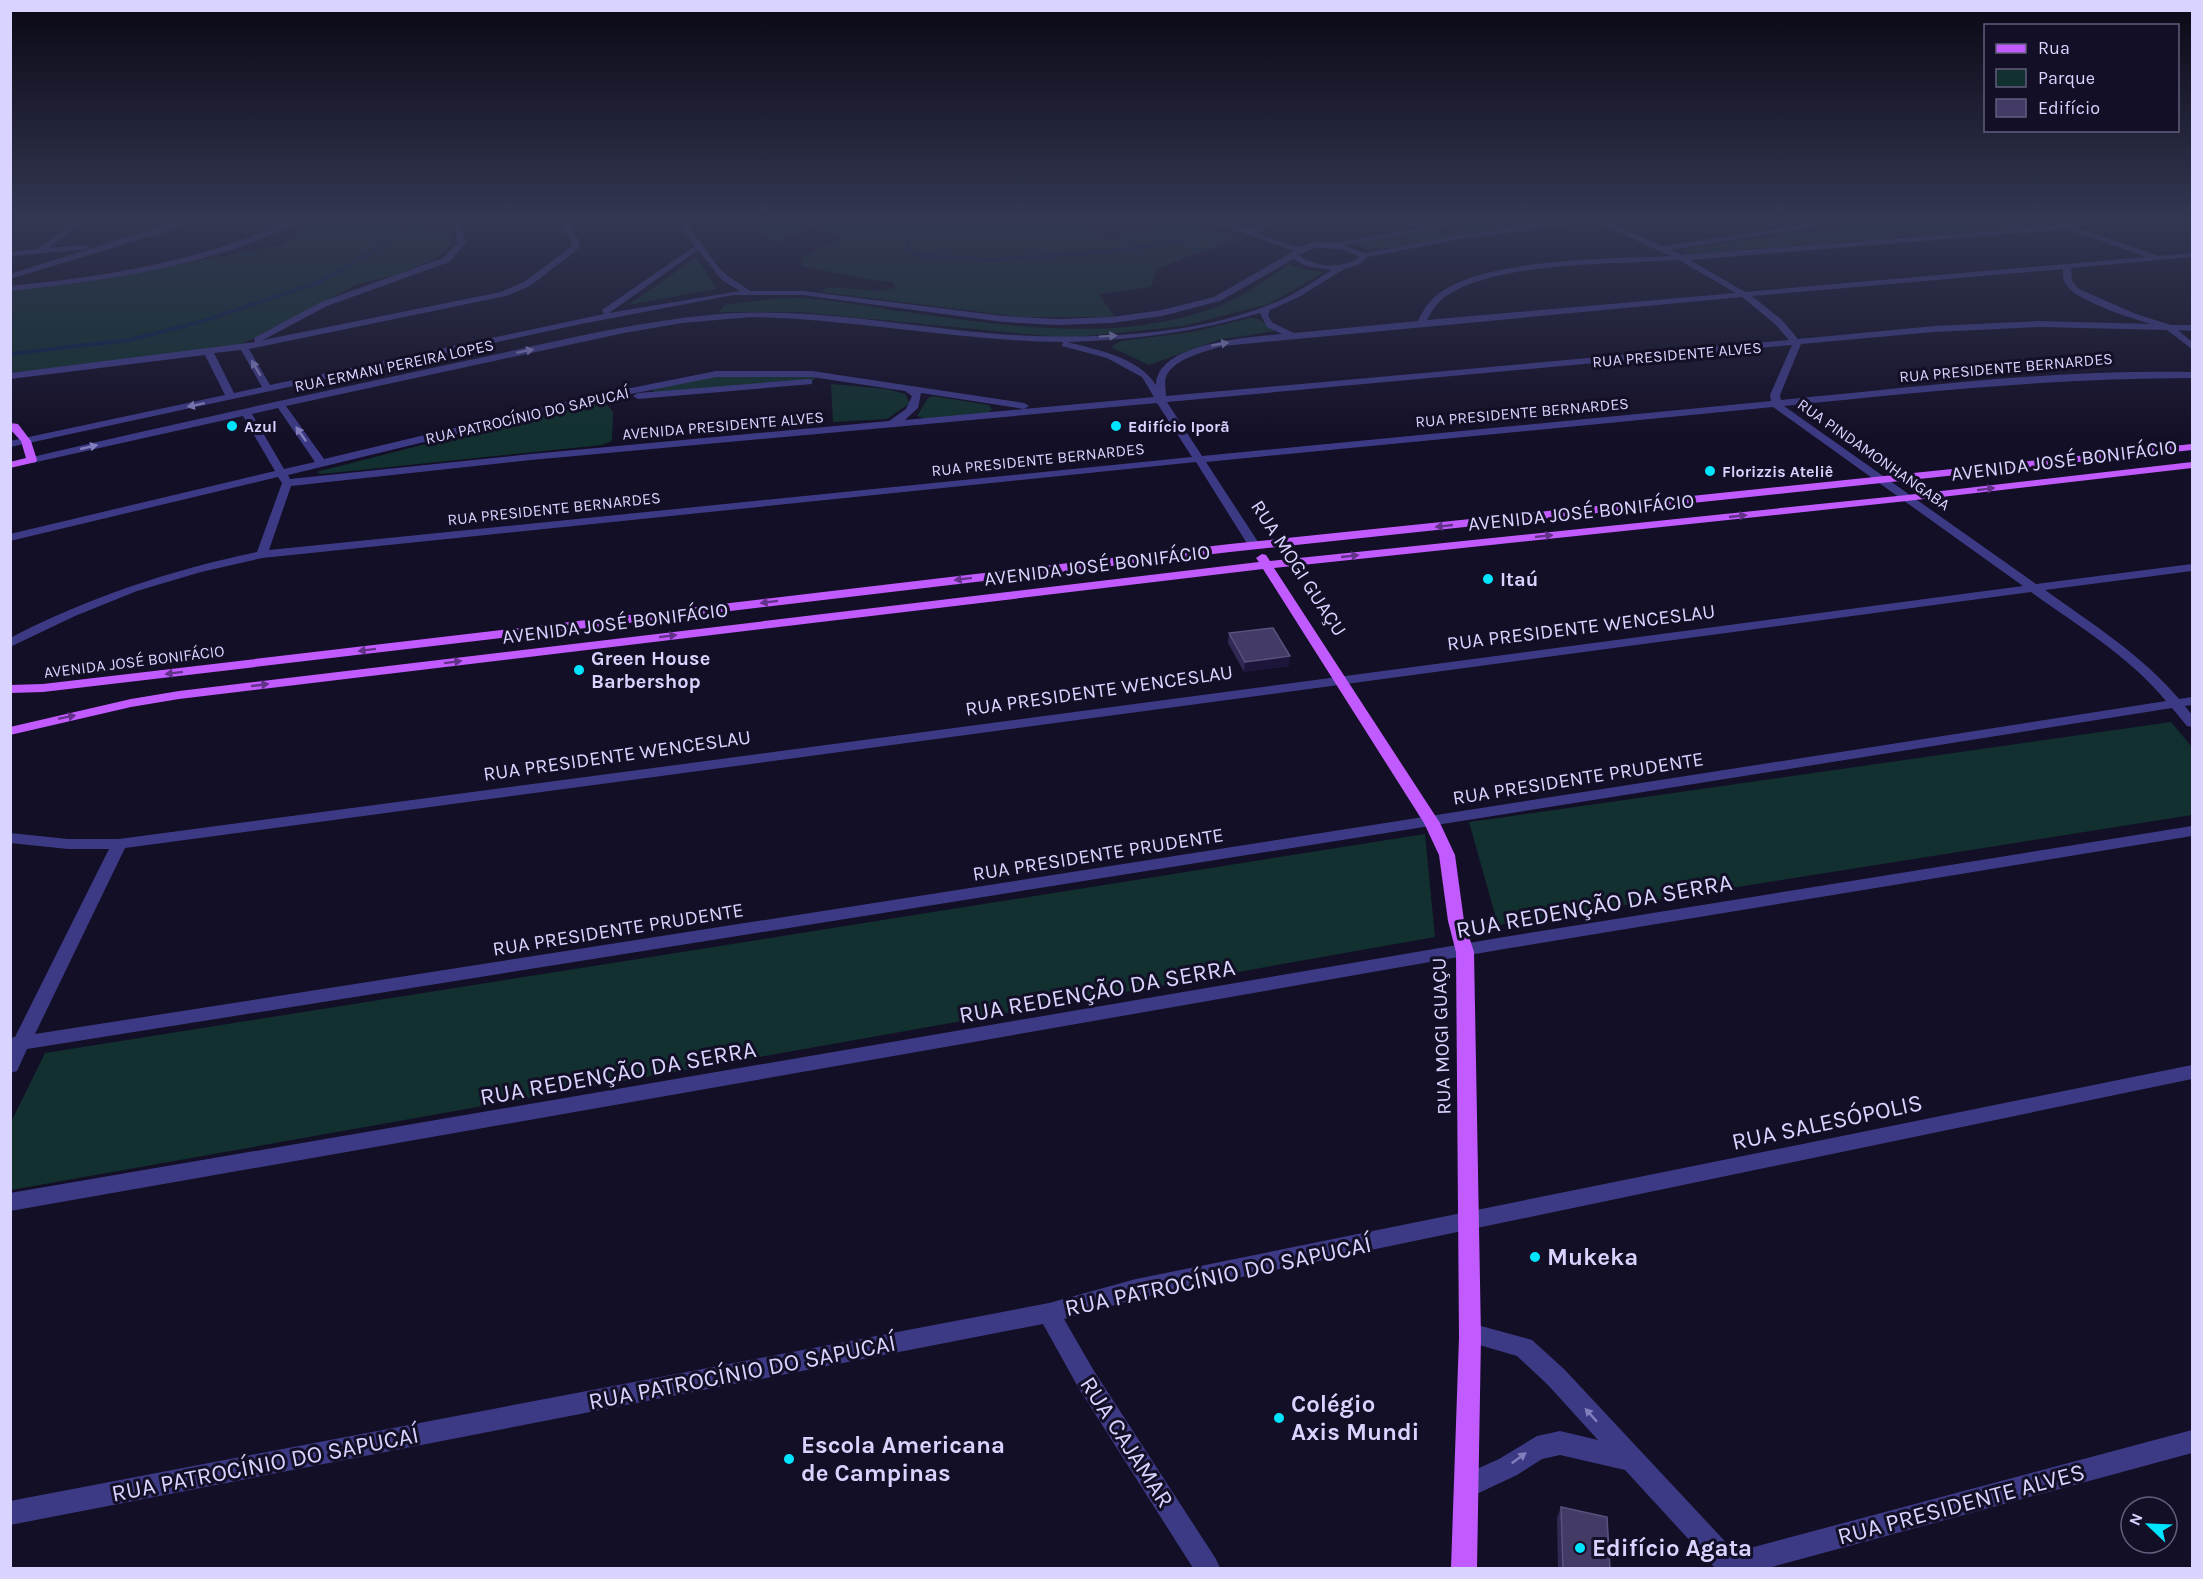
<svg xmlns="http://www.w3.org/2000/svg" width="2203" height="1579" font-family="Karla,sans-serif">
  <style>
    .green { fill: #12302f }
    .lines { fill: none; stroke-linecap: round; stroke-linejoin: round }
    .stream { stroke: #0c2248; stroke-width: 4 }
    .minor { fill: #3d3a85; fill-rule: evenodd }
    .major { fill: #c25bff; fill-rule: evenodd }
    .wall { fill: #312854 }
    .shaded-wall { fill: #1d163a }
    .building { fill: #433a66; stroke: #5a527e; stroke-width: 1.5 }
    .oneway { fill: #837fbc }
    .oneway2 { fill: #623188 }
    .poi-dot { fill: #00e5ff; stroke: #130f26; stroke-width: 2 }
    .labels { text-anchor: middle; stroke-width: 6; stroke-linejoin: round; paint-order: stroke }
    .far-street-label { font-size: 16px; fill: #d9d4ff; stroke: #130f26 }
    .far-poi-label { font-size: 16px; font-weight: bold; fill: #d9d4ff; stroke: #130f26; text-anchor: start }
    .street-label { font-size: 20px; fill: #d9d4ff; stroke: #130f26 }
    .poi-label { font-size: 20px; font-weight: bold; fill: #d9d4ff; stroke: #130f26; text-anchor: start }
    .near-street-label { font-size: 24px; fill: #d9d4ff; stroke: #130f26 }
    .near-poi-label { font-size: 24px; font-weight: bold; fill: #d9d4ff; stroke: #130f26; text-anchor: start }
  </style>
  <rect width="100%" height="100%" fill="#130f26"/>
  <!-- green -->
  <g class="green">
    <polygon points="310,218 404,218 403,220 453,232 451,245 435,259 396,275 358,284 238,346 11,373 10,290 80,283 283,245"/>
    <path d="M743,218L1069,220L1090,224V231L1117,238L1122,232L1173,219L1193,221L1244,240C1214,246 1185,256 1157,270L1151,287L1099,294L1115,317H1022L822,292L828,287L880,291L895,288L893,282C861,279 832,273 801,265L802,259C816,249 833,246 845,235L808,228L778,241L763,238Z"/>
    <polygon points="1515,218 1572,218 1368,251 1351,241"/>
    <polygon points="1889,218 2032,218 2052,225 1692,254 1682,249"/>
    <polygon points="697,257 716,289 628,305"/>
    <path d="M1289,264L1301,269L1324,272L1269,304L1183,326L1068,338L801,312H719L725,305C747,302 770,298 792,298C825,298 859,305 892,310C996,324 1109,345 1211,309C1240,299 1264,281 1289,264Z"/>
    <polygon points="1251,318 1259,319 1275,331 1218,340 1149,365 1111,347 1121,341 1192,332"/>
    <polygon points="801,375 816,377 813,381 657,394 651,389 713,376"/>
    <polygon points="831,384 887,389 905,394 910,403 887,419 833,422"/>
    <polygon points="933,396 989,405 992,409 987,414 926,419 917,416 928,398"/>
    <polygon points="590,402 605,402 613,412 612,441 602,445 322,474 316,472"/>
    <polygon points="2171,722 2192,747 2192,815 1498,925 1469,822"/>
    <polygon points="1425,834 1435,937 11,1190 11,1122 45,1053"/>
  </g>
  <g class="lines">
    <!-- stream -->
    <g class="stream">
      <polyline points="915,218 907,248 915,255 992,260 1115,251 1191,239 1238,218"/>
      <polyline points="10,354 129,340 200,322 322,281 380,247 410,218"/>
    </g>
    <!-- minor -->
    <g class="minor">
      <polygon points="80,218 89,218 49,248 86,245 89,249 10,256 10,252 38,249"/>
      <polygon points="187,218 197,218 168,231 10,279 10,274"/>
      <path d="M294,218H304C290,229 270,235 254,242C176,271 93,282 10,291V286C109,276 205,261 294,218Z"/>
      <path d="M452,218H460L466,243L449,262L327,306L263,340L501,292L524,282L571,247L572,243L558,218H566L580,243L577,250L530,286L506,296L249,349L270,385L604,314L602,310L695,246L674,218H682L719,268L728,276L750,291H803L1003,316L1057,319L1112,317L1162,310L1214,297L1294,251L1203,218H1214L1248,230L1280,218H1290L1255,233L1298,247L1316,242L1334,243L1479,218H1496L1342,245L1365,253L1461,235L1586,218H1605L1602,220L1662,246L1852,218H1870L1670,250L1682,255L2057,226L2038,218C2050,218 2063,226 2074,223L2077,218H2085L2080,227H2076L2158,256L2192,253V257L2071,268L2072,281L2079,289L2136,314L2171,325H2192V331L2178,330L2192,342V349L2167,330L2039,327L1934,332L1801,344L1780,395L1781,400C1917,387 2055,369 2192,372V378C2055,378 1920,392 1784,406L2036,584L2192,564V571L2045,590C2092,624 2141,654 2179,699L2192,697V705L2185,706L2192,715V727L2187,726L2172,708L27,1049L17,1071L10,1073V1038L15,1037L109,849H68L10,843V833L68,839H119L2023,586L1773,407L1206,462L1260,545L1254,549L1248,545L1196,462L262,558L201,572L137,591L75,616L10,647V638C89,597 171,570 257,552L282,483L278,477L10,541V534L275,471L243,416L32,463L28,462V458C171,424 316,393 460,362C542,345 625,323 709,315C792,307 874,321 956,330C1054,341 1181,342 1274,303C1294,295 1313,282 1332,270L1306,266L1294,259L1220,301L1162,316L1112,323L1057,325L1003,322L803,295H733L581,324L10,447V441L225,395L205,355L10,379V373L255,342L254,338L321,302L443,258L458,243ZM1593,221L1671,256C1610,259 1496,258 1444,290C1432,297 1424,308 1418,321L1294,333L1273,323L1268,316L1270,310L1299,297L1344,269L1360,264L1367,257L1461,239ZM2068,229L2146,257L1745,292L1690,260ZM1316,247L1345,250L1360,257C1343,269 1315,268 1299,255ZM698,250L722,280L740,291L609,313ZM1679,260L1736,293L1427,320C1433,308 1440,299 1451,293C1503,262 1618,264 1679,260ZM2063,269C2063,273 2063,279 2065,283C2075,301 2131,318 2151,324L2039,321L1934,326L1798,339L1782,320L1752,296ZM1742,297L1775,324L1789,340L1166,396C1166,390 1164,382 1166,377C1172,359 1207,351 1223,346ZM1260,313L1267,327L1282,334C1252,337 1157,342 1156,385C1138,357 1098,350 1067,342C1133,340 1197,332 1260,313ZM752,317C856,319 959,341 1063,342L1062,346L1107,358L1142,377L1154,397L905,420L918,408L921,393L1024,409L1029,406L1024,403L812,371H716L581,398L324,459L286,406L624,333L682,323ZM1792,345L1770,395L1771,401L1202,456L1167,402ZM241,350L262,387L234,393L214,353ZM716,377H812L905,391L912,396L906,409L889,421L531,454L290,479L288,475L581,404ZM1157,403L1192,457L269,550L291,486L531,460ZM278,408L315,462L284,469L252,414ZM2031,592C2078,626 2129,656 2166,701L35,1034L125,848Z"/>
      <polygon points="809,379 812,380 812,384 638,399 633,396 638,393"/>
      <polygon points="2192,826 2192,836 1504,949 10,1211 10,1193 1504,937"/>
      <polygon points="2192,1065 2192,1079 1136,1299 1064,1319 1094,1371 1216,1559 1220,1568 1193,1568 1078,1387 1043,1324 10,1525 10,1501 1049,1303 1136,1279"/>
      <polygon points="1470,1323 1532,1340 1564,1369 1735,1552 2192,1430 2192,1453 1768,1568 1715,1568 1625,1470 1560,1455 1542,1459 1517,1475 1468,1498 1459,1495 1456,1486 1459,1477 1499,1459 1537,1436 1560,1431 1598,1440 1548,1385 1517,1356 1462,1340 1459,1333 1462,1326"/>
    </g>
    <!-- major -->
    <g class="major">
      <polygon points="10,423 18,424 31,441 37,460 36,462 10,468 10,462 26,458 21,441 10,429"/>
      <polygon points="2192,444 2192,450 1230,552 43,692 10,693 10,685 43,684 1230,544"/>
      <polygon points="2192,462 2192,468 1907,501 1274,568 1440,823 1455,855 1464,921 1474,952 1481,1337 1477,1568 1451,1568 1459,1337 1456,952 1448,921 1439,855 1424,823 1263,569 179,699 131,707 10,735 10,727 131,699 179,691 1259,562 1256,558 1262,554 1266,555 1270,561 1907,495"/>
    </g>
  </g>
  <!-- wall -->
  <g class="wall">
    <polygon points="1229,633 1289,666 1244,672 1228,643"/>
    <polygon points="1561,1507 1610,1569 1558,1569 1557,1518"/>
  </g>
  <!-- shaded-wall -->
  <polygon class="shaded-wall" points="1290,656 1289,666 1244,672 1245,662"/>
  <!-- building -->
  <g class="building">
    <polygon points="1273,628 1290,656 1245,662 1229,633"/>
    <polygon points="1561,1507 1607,1517 1610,1569 1563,1569"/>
  </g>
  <!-- one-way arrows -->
  <defs><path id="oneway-solid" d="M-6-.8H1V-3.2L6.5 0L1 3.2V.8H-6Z" transform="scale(1.5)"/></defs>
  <g class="oneway">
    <use href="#oneway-solid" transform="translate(1108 336) rotate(-4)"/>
    <use href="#oneway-solid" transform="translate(1220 344) rotate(-10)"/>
    <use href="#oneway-solid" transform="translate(525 351) rotate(-12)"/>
    <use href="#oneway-solid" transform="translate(256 368) rotate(-120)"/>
    <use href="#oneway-solid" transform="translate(196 405) rotate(168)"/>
    <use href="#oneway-solid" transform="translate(301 434) rotate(-125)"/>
    <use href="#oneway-solid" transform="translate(89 447) rotate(-13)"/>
    <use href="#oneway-solid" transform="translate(1591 1415) rotate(-132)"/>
    <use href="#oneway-solid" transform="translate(1519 1458) rotate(-36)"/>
  </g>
  <g class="oneway2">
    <use href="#oneway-solid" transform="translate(1986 489) rotate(-7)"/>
    <use href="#oneway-solid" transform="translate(1738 516) rotate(-6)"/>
    <use href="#oneway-solid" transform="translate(1444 526) rotate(174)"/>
    <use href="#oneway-solid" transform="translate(1544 536) rotate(-6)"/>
    <use href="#oneway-solid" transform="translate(1350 556) rotate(-6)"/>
    <use href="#oneway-solid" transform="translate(963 579) rotate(173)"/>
    <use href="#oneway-solid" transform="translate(769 602) rotate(173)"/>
    <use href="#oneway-solid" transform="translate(668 636) rotate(-7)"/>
    <use href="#oneway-solid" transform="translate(367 650) rotate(173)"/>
    <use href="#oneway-solid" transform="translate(453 662) rotate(-7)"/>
    <use href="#oneway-solid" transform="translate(174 673) rotate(173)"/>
    <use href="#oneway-solid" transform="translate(260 685) rotate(-7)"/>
    <use href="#oneway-solid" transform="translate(67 717) rotate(-12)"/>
  </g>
  <!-- sky -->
  <linearGradient id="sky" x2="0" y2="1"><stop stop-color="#0a0815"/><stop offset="0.5" stop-color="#333752"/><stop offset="1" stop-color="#333752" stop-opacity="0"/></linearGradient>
  <rect width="2203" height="439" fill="url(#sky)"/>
  <!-- markers -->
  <g class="poi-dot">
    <circle cx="232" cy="426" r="6"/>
    <circle cx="1116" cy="426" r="6"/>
    <circle cx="1710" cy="471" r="6"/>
    <circle cx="1488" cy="579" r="6"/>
    <circle cx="579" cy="670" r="6"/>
    <circle cx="1535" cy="1257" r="6"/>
    <circle cx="1279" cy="1418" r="6"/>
    <circle cx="789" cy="1459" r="6"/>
    <circle cx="1580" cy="1548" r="6"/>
  </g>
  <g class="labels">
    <!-- far-street labels -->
    <g class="far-street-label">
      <text transform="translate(1677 354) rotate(-5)" y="6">RUA PRESIDENTE ALVES</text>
      <text transform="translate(394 365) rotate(-12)" y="6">RUA ERMANI PEREIRA LOPES</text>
      <text transform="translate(2006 367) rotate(-5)" y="6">RUA PRESIDENTE BERNARDES</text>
      <text transform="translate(1522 412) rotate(-5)" y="6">RUA PRESIDENTE BERNARDES</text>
      <text transform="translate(527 415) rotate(-13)" y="6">RUA PATROCÍNIO DO SAPUCAÍ</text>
      <text transform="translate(723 425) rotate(-5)" y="6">AVENIDA PRESIDENTE ALVES</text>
      <text transform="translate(1874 454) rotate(35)" y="6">RUA PINDAMONHANGABA</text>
      <text transform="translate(1038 459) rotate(-6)" y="6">RUA PRESIDENTE BERNARDES</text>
      <text transform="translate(554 508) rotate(-6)" y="6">RUA PRESIDENTE BERNARDES</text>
      <text transform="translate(134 661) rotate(-7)" y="6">AVENIDA JOSÉ BONIFÁCIO</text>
    </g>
    <!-- far-poi labels -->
    <g class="far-poi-label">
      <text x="244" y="432">Azul</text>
      <text x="1128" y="432">Edifício Iporã</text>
      <text x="1722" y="477">Florizzis Ateliê</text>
    </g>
    <!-- street labels -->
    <g class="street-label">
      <text transform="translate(2064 460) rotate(-7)" y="7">AVENIDA JOSÉ BONIFÁCIO</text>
      <text transform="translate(1581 512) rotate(-6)" y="7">AVENIDA JOSÉ BONIFÁCIO</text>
      <text transform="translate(1097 565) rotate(-7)" y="7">AVENIDA JOSÉ BONIFÁCIO</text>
      <text transform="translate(1299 568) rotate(57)" y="7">RUA MOGI GUAÇU</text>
      <text transform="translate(615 623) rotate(-7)" y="7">AVENIDA JOSÉ BONIFÁCIO</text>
      <text transform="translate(1581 627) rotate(-7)" y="7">RUA PRESIDENTE WENCESLAU</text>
      <text transform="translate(1099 690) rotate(-8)" y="7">RUA PRESIDENTE WENCESLAU</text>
      <text transform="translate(617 755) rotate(-8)" y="7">RUA PRESIDENTE WENCESLAU</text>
      <text transform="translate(1578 778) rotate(-9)" y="7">RUA PRESIDENTE PRUDENTE</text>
      <text transform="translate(1098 854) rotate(-9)" y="7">RUA PRESIDENTE PRUDENTE</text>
      <text transform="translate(618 929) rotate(-9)" y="7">RUA PRESIDENTE PRUDENTE</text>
      <text transform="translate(1441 1036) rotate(-92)" y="7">RUA MOGI GUAÇU</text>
    </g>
    <!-- poi labels -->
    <g class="poi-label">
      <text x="1500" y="586">Itaú</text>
      <text x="591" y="665">Green House<tspan x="591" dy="23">Barbershop</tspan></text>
    </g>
    <!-- near-street labels -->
    <g class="near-street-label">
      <text transform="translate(1594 906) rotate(-10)" y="8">RUA REDENÇÃO DA SERRA</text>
      <text transform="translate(1097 991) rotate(-10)" y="8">RUA REDENÇÃO DA SERRA</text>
      <text transform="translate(618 1073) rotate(-10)" y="8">RUA REDENÇÃO DA SERRA</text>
      <text transform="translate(1827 1122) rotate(-12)" y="8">RUA SALESÓPOLIS</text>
      <text transform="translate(1218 1276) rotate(-12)" y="8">RUA PATROCÍNIO DO SAPUCAÍ</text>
      <text transform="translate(742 1372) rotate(-11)" y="8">RUA PATROCÍNIO DO SAPUCAÍ</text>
      <text transform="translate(1127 1442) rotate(57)" y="8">RUA CAJAMAR</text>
      <text transform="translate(265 1464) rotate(-11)" y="8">RUA PATROCÍNIO DO SAPUCAÍ</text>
      <text transform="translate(1961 1504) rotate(-15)" y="8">RUA PRESIDENTE ALVES</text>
    </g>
    <!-- near-poi labels -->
    <g class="near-poi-label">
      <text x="1547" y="1265">Mukeka</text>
      <text x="1291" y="1412">Colégio<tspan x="1291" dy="28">Axis Mundi</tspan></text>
      <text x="801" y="1453">Escola Americana<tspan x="801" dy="28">de Campinas</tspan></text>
      <text x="1592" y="1556">Edifício Agata</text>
    </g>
  </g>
  <!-- border -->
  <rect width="2203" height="1579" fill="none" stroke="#d9d4ff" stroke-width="24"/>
  <!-- legend -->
  <rect x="1984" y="24" width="195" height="108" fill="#130f26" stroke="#625e7d" stroke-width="1.5"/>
  <rect x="1996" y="44" width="30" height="9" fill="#c25bff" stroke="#625e7d" stroke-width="1.5"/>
  <text x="2038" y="54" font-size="18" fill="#d9d4ff">Rua</text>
  <rect x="1996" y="69" width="30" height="18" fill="#12302f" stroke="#625e7d" stroke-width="1.5"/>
  <text x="2038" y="84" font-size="18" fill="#d9d4ff">Parque</text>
  <rect x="1996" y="99" width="30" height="18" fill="#433a66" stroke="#625e7d" stroke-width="1.5"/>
  <text x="2038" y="114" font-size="18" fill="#d9d4ff">Edifício</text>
  <!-- north arrow -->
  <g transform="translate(2149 1525) rotate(293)"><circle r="28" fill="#130f26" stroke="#625e7d" stroke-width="1.5"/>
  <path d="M0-4.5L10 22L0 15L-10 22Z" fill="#00e5ff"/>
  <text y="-9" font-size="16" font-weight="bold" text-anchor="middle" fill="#d9d4ff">N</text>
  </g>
</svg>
